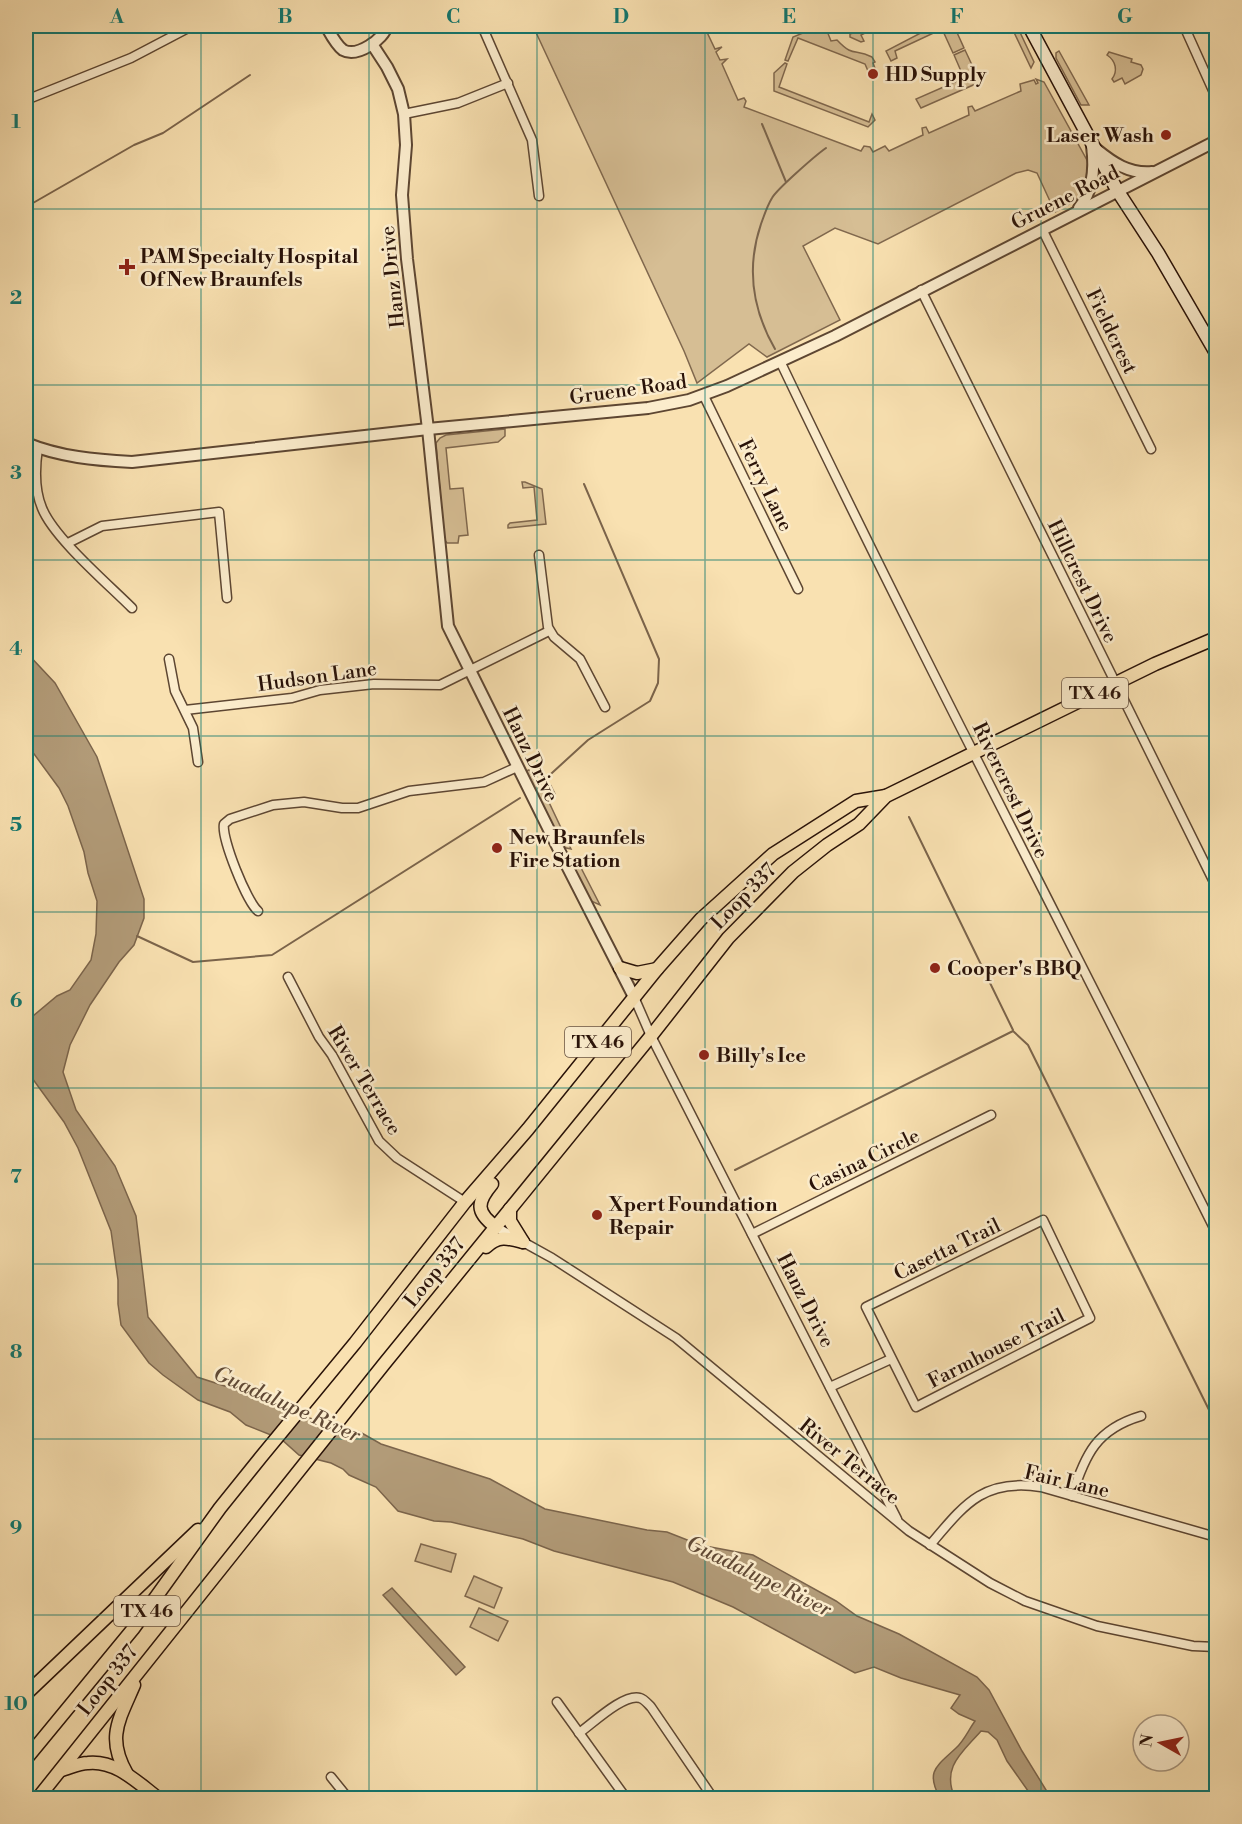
<svg xmlns="http://www.w3.org/2000/svg" width="1242" height="1824" font-family="'Libre Bodoni',serif">
  <style>
    .green { fill: #d6be94; stroke: #80684e; stroke-width: 1.5 }
    .water { fill: #b29b78; stroke: #7b644b; stroke-width: 1.5 }
    .lines { fill: none; stroke-linecap: round; stroke-linejoin: round }
    .stream { stroke: #7b644b; stroke-width: 2 }
    .minor-casing { stroke: #5d4632; stroke-width: 11 }
    .tertiary-casing { stroke: #5d4632; stroke-width: 14 }
    .secondary-casing { stroke: #291208; stroke-width: 15 }
    .primary-casing { stroke: #291208; stroke-width: 15 }
    .minor { stroke: #fbeccc; stroke-width: 8 }
    .tertiary { stroke: #fbeccc; stroke-width: 10 }
    .secondary { stroke: #fbeccc; stroke-width: 12 }
    .primary { stroke: #f9e1b1; stroke-width: 12 }
    .grid { fill: none; stroke: #0f766e; stroke-width: 1.5; stroke-opacity: 0.55 }
    .poi-dot { fill: #8f2418; stroke: #fbeccc; stroke-width: 2 }
    .labels { text-anchor: middle; stroke-width: 5; stroke-linejoin: round; paint-order: stroke }
    .shield { fill: #fbeccc; stroke: #685343; stroke-width: 1.5 }
    .shield-label { font-size: 18px; font-weight: bold; fill: #291208 }
    .poi-label { font-size: 20px; font-weight: bold; fill: #291208; stroke: #fbeccc; text-anchor: start }
    .street-label { font-size: 20px; fill: #291208; stroke: #fbeccc }
    .water-label { font-size: 21px; font-style: italic; fill: #604935; stroke: #fbeccc }
    .neatline { fill: none; stroke: #0f766e; stroke-width: 2 }
    .grid-label { font-size: 20px; text-anchor: middle; font-weight: bold; fill: #0f766e }
  </style>
  <rect width="100%" height="100%" fill="#f9e1b1"/>
  <filter id="stains"><feTurbulence type="fractalNoise" baseFrequency=".00333" numOctaves="4"/><feColorMatrix values="0 0 0 0 .2 0 0 0 0 .09 0 0 0 0 .02 0 0 0 .5 -.17"/></filter>
  <radialGradient id="worn" r=".72"><stop offset=".6" stop-color="#630" stop-opacity="0"/><stop offset="1" stop-color="#630" stop-opacity=".3"/></radialGradient>
  <!-- green -->
  <g class="green">
    <path d="M533,26H704L715,49L722,47L716,52L720,60L727,59L722,64L738,100L744,98L746,101L744,107L861,151L864,146L870,147L873,152L885,146L889,151L923,135L922,128L926,127L929,133L969,115L968,107L972,106L975,111L1021,91L1020,84L1034,80L1036,84L1038,83L1036,79L1044,82L1088,162L1089,181L1081,179L1084,182L1083,186L1086,187C1079,200 1068,205 1055,212L1037,173L1028,170L1016,173L878,244L835,228L803,246L840,320L767,357L749,344L697,383L684,351Z"/>
    <path d="M820,26H825L831,41L837,40C854,58 854,48 872,57L875,62L873,63L875,68L868,71L865,64L798,38L788,61L785,60L793,37Z"/>
    <polygon points="853,26 879,26 861,35 864,41 861,42 850,37 850,34 856,32"/>
    <polygon points="934,26 954,26 964,48 953,53 942,29 895,51 897,58 891,61 886,51"/>
    <polygon points="1011,26 1017,26 1034,62 1031,68"/>
    <polygon points="965,50 980,82 921,108 916,99 964,78 954,55"/>
    <polygon points="1059,51 1089,105 1081,105 1056,58 1056,53"/>
    <path d="M1109,52L1132,59L1131,62L1141,65L1143,69L1141,75L1125,84L1122,78L1114,82L1112,79C1118,71 1116,61 1107,55Z"/>
    <polygon points="785,63 787,64 779,87 869,122 872,114 875,120 868,127 774,91 774,73"/>
    <polygon points="505,429 505,436 498,442 446,448 450,489 463,488 468,535 459,536 458,543 447,543 444,539 436,443 440,438 446,435"/>
    <polygon points="522,482 525,482 542,489 546,524 508,528 508,525 510,523 537,520 534,487 523,488"/>
    <polygon points="529,770 537,785 534,775 545,791 551,786 555,794 547,798 571,849 566,848 562,845 526,771"/>
    <polygon points="577,860 600,905 591,901 575,870 575,865"/>
    <polygon points="421,1544 456,1554 451,1572 415,1561"/>
    <polygon points="474,1576 502,1588 494,1608 465,1596"/>
    <polygon points="479,1608 508,1621 498,1641 470,1627"/>
  </g>
  <!-- water -->
  <g class="water">
    <path d="M26,652L55,683L97,757L144,899V918L134,945L119,962L90,1005L70,1045L63,1072L76,1110L115,1166L136,1216L148,1317L197,1377L231,1388L302,1416L360,1432L381,1444L490,1479L545,1509L647,1530L667,1532L700,1545L753,1555L836,1601L857,1616L899,1634L977,1677L989,1690L1022,1751L1051,1798H1033L1007,1761L997,1740L988,1732L981,1731C962,1753 941,1767 955,1798H940C925,1771 937,1766 956,1748C964,1741 969,1729 975,1721L959,1714L951,1708L960,1695L901,1678L874,1667L855,1673L733,1607L673,1582L554,1551L523,1539L451,1522L434,1521L398,1511L376,1487L349,1475L343,1469L331,1463L299,1455L281,1439L246,1425L230,1412L198,1400L163,1375L149,1363L121,1325L118,1304V1280L111,1231L78,1148L64,1122L32,1078L26,1052L27,1021L57,996L70,990L91,960L96,934L97,901L88,873L84,852L68,806L59,788L26,743Z"/>
    <polygon points="392,1588 465,1667 456,1675 383,1595"/>
  </g>
  <g class="lines">
    <!-- stream -->
    <g class="stream">
      <polyline points="762,124 786,182"/>
      <polyline points="26,207 134,145 163,133 250,75"/>
      <path d="M775,349C752,309 746,268 761,224C764,216 767,206 772,198C777,189 816,155 826,148"/>
      <polyline points="541,783 588,740 650,701 658,683 659,659 584,484"/>
      <polyline points="909,817 1013,1030"/>
      <polyline points="137,936 193,962 272,955 520,798"/>
      <polyline points="735,1170 1013,1031 1028,1045 1216,1424"/>
    </g>
    <defs>
      <g id="minor">
        <polyline points="482,26 532,140 539,196"/>
        <polyline points="1184,26 1216,97"/>
        <polyline points="26,100 131,58 192,26"/>
        <polyline points="404,114 458,103 508,83"/>
        <polyline points="1042,229 1151,449"/>
        <polyline points="921,290 1216,886"/>
        <path d="M780,361C920,654 1071,942 1216,1232"/>
        <polyline points="704,396 798,589"/>
        <path d="M38,448C35,468 34,489 42,508C54,538 107,583 132,608"/>
        <polyline points="68,543 102,526 219,512 227,598"/>
        <polyline points="539,555 548,627 554,637 580,659 605,707"/>
        <polyline points="169,659 175,691 193,728 198,762"/>
        <polyline points="185,710 292,698 320,690 374,684 440,685 549,631"/>
        <path d="M258,911C247,902 221,838 224,824L230,819L273,805L304,802L342,808H358L409,791L484,782L517,767"/>
        <polyline points="288,977 319,1037 332,1055 379,1141 397,1158 465,1202"/>
        <polyline points="634,997 651,1036 897,1519"/>
        <polygon points="1043,1220 1090,1318 916,1407 866,1307"/>
        <polyline points="496,1227 552,1258 676,1338 909,1531 990,1583 1025,1601 1097,1626 1193,1646 1216,1647"/>
        <polyline points="752,1234 991,1115"/>
        <polyline points="830,1387 891,1359"/>
        <path d="M1072,1496C1085,1454 1097,1429 1141,1416"/>
        <path d="M930,1545C964,1505 983,1478 1041,1487L1216,1537"/>
        <polyline points="557,1702 626,1798"/>
        <path d="M579,1733C592,1724 624,1693 640,1698C644,1699 648,1704 651,1707L713,1798"/>
        <polyline points="331,1777 348,1798"/>
        <polyline points="810,1798 819,1798"/>
      </g>
      <g id="tertiary">
        <path d="M326,26C330,33 336,45 343,50C357,58 384,39 387,26"/>
        <polyline points="372,44 387,67 398,89 404,114 406,145 402,195 407,259 428,429 448,626 564,860 634,997"/>
        <path d="M1096,149C1113,163 1129,174 1152,172"/>
        <path d="M1079,208C1094,190 1095,168 1092,146"/>
        <path d="M26,443C60,457 95,460 132,462L428,429L648,408L689,400L727,386L835,336L1216,141"/>
      </g>
      <polyline id="secondary" points="1029,26 1117,190 1158,253 1216,353"/>
      <g id="primary">
        <polyline points="620,968 637,973 657,969"/>
        <path d="M492,1184C477,1202 475,1212 496,1227"/>
        <polyline points="510,1209 510,1221 523,1242"/>
        <path d="M486,1247C498,1235 508,1238 523,1242"/>
        <polyline points="26,1694 198,1530"/>
        <polyline points="26,1759 133,1629 220,1508 261,1457 355,1343 465,1202 528,1129 657,969 701,919 773,854 856,801 886,796"/>
        <path d="M61,1770C69,1768 79,1763 88,1763C116,1760 138,1783 158,1798"/>
        <path d="M127,1774C106,1738 119,1720 134,1685"/>
        <polyline points="38,1798 384,1364 651,1036 728,938 793,872 827,845 859,824 886,796 1155,664 1216,638"/>
      </g>
    </defs>
    <!-- minor casing -->
    <use href="#minor" class="minor-casing"/>
    <!-- tertiary casing -->
    <use href="#tertiary" class="tertiary-casing"/>
    <!-- secondary casing -->
    <use href="#secondary" class="secondary-casing"/>
    <!-- primary casing -->
    <use href="#primary" class="primary-casing"/>
    <!-- minor -->
    <use href="#minor" class="minor"/>
    <!-- tertiary -->
    <use href="#tertiary" class="tertiary"/>
    <!-- secondary -->
    <use href="#secondary" class="secondary"/>
    <!-- primary -->
    <use href="#primary" class="primary"/>
  </g>
  <!-- grid -->
  <path class="grid" d="M201,26V1798M369,26V1798M537,26V1798M705,26V1798M873,26V1798M1041,26V1798M26,209H1216M26,385H1216M26,560H1216M26,736H1216M26,912H1216M26,1088H1216M26,1264H1216M26,1439H1216M26,1615H1216"/>
  <!-- markers -->
  <g class="poi-dot">
    <circle cx="873" cy="74" r="6"/>
    <circle cx="1166" cy="135" r="6"/>
    <path d="M124 258h6v6h6v6h-6v6h-6v-6h-6v-6h6z"/>
    <circle cx="497" cy="848" r="6"/>
    <circle cx="935" cy="968" r="6"/>
    <circle cx="704" cy="1055" r="6"/>
    <circle cx="597" cy="1215" r="6"/>
  </g>
  <g class="labels">
    <!-- shield labels -->
    <g class="shield">
      <rect x="1062" y="678" width="66" height="30" rx="4.5"/>
      <rect x="565" y="1027" width="66" height="30" rx="4.5"/>
      <rect x="114" y="1596" width="66" height="30" rx="4.5"/>
    </g>
    <g class="shield-label">
      <text x="1095" y="699">TX 46</text>
      <text x="598" y="1048">TX 46</text>
      <text x="147" y="1617">TX 46</text>
    </g>
    <!-- poi labels -->
    <g class="poi-label">
      <text x="885" y="81">HD Supply</text>
      <text x="1154" y="142" text-anchor="end">Laser Wash</text>
      <text x="140" y="263">PAM Specialty Hospital<tspan x="140" dy="23">Of New Braunfels</tspan></text>
      <text x="509" y="844">New Braunfels<tspan x="509" dy="23">Fire Station</tspan></text>
      <text x="947" y="975">Cooper's BBQ</text>
      <text x="716" y="1062">Billy's Ice</text>
      <text x="609" y="1211">Xpert Foundation<tspan x="609" dy="23">Repair</tspan></text>
    </g>
    <!-- street labels -->
    <g class="street-label">
      <text transform="translate(1065 197) rotate(-27)" y="7">Gruene Road</text>
      <text transform="translate(392 277) rotate(-96)" y="7">Hanz Drive</text>
      <text transform="translate(1112 331) rotate(64)" y="7">Fieldcrest</text>
      <text transform="translate(628 389) rotate(-8)" y="7">Gruene Road</text>
      <text transform="translate(766 485) rotate(64)" y="7">Ferry Lane</text>
      <text transform="translate(1083 581) rotate(64)" y="7">Hillcrest Drive</text>
      <text transform="translate(317 676) rotate(-8)" y="7">Hudson Lane</text>
      <text transform="translate(531 754) rotate(64)" y="7">Hanz Drive</text>
      <text transform="translate(1011 790) rotate(64)" y="7">Rivercrest Drive</text>
      <text transform="translate(743 896) rotate(-46)" y="7">Loop 337</text>
      <text transform="translate(365 1080) rotate(59)" y="7">River Terrace</text>
      <text transform="translate(864 1160) rotate(-26)" y="7">Casina Circle</text>
      <text transform="translate(947 1249) rotate(-26)" y="7">Casetta Trail</text>
      <text transform="translate(434 1272) rotate(-51)" y="7">Loop 337</text>
      <text transform="translate(806 1300) rotate(63)" y="7">Hanz Drive</text>
      <text transform="translate(996 1348) rotate(-27)" y="7">Farmhouse Trail</text>
      <text transform="translate(850 1461) rotate(39)" y="7">River Terrace</text>
      <text transform="translate(1067 1481) rotate(13)" y="7">Fair Lane</text>
      <text transform="translate(107 1680) rotate(-52)" y="7">Loop 337</text>
    </g>
    <!-- water labels -->
    <g class="water-label">
      <text transform="translate(287 1404) rotate(24)" y="7">Guadalupe River</text>
      <text transform="translate(759 1576) rotate(26)" y="7">Guadalupe River</text>
    </g>
  </g>
  <!-- margin -->
  <rect width="1242" height="1824" fill="none" stroke="#f9e1b1" stroke-width="66"/>
  <!-- north arrow -->
  <g transform="translate(1161 1743) rotate(279)"><circle r="28" fill="#fbeccc" stroke="#a7957e" stroke-width="1.5"/>
  <path d="M0-4.5L10 22L0 15L-10 22Z" fill="#8f2418"/>
  <text y="-9" font-size="16" font-weight="bold" text-anchor="middle" fill="#291208">N</text>
  </g>
  <rect x="33" y="33" width="1176" height="1758" class="neatline"/>
  <g class="grid-label">
    <text x="117" y="23">A</text>
    <text x="285" y="23">B</text>
    <text x="453" y="23">C</text>
    <text x="621" y="23">D</text>
    <text x="789" y="23">E</text>
    <text x="957" y="23">F</text>
    <text x="1125" y="23">G</text>
    <text x="16" y="128">1</text>
    <text x="16" y="304">2</text>
    <text x="16" y="479">3</text>
    <text x="16" y="655">4</text>
    <text x="16" y="831">5</text>
    <text x="16" y="1007">6</text>
    <text x="16" y="1183">7</text>
    <text x="16" y="1358">8</text>
    <text x="16" y="1534">9</text>
    <text x="16" y="1710">10</text>
  </g>
  <rect width="100%" height="100%" filter="url(#stains)"/>
  <rect width="100%" height="100%" fill="url(#worn)"/>
</svg>
